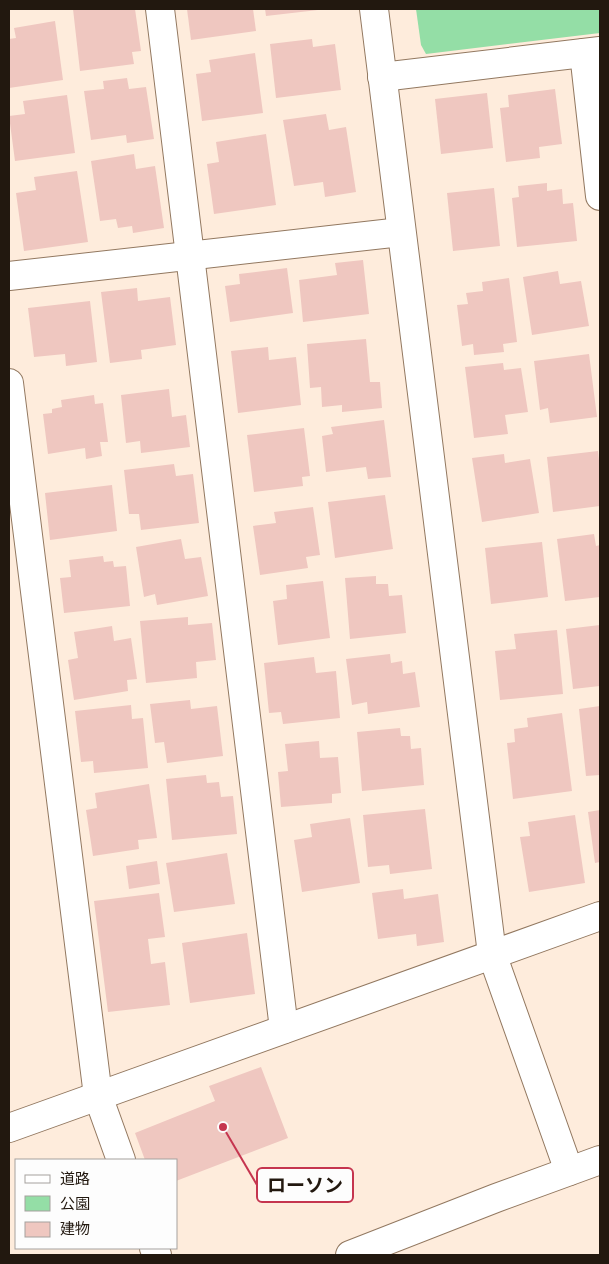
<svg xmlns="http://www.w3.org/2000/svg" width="609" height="1264" font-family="Barlow,'Noto Sans JP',sans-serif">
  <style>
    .green { fill: #94dea6 }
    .building { fill: #efc7c0 }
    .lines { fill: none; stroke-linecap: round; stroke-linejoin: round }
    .minor-casing { stroke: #927860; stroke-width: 30 }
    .minor { stroke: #fff; stroke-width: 28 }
    .tram { stroke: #453a30; stroke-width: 1 }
    .leader { fill: none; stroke: #c5354f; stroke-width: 2 }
    .callout-dot { fill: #c5354f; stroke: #fdfdfd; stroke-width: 2 }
    .callout { fill: #fdfdfd; stroke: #c5354f; stroke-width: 2 }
    .callout-label { font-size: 19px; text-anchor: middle; font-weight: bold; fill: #22180f }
  </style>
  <rect width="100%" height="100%" fill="#feecdc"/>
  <!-- green -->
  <polygon class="green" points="416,9 600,9 600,33 426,54 421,45"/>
  <!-- building -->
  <g class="building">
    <polygon points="73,9 135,9 141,51 132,52 134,64 80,71"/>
    <polygon points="187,9 253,9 256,31 191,40"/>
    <polygon points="265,9 318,9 318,10 266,16"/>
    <polygon points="55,21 63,80 9,88 9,39 16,38 14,28"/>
    <polygon points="312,39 313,47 335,44 341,90 276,98 270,44"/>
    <polygon points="255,53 263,113 202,121 196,74 211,72 209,60"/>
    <polygon points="127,78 129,89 146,87 154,139 127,143 126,135 91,140 84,91 104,89 103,81"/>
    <polygon points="555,89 562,144 539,147 540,158 506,162 500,108 509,107 508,95"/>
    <polygon points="487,93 493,148 441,154 435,99"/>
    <polygon points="67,95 75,153 15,161 9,116 25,114 23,101"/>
    <polygon points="326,114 329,130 346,127 356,192 325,197 323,182 294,186 283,120"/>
    <polygon points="266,134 276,205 214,214 207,164 219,162 216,142"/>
    <polygon points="134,154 136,169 155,166 164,228 133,233 132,226 118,228 116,219 100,221 91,161"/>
    <polygon points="77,171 88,242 24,251 16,193 36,190 34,177"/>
    <polygon points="547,183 547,191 562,189 563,204 573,203 577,241 517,247 512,198 519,197 518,186"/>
    <polygon points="494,188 500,246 453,251 447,193"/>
    <polygon points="363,260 369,314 303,322 299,280 337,275 335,263"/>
    <polygon points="287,268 293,313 230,322 225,286 240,284 239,274"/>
    <polygon points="558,271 560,284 581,281 589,326 532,335 523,277"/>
    <polygon points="509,278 517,342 503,344 504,352 474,355 473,344 462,346 457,305 468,304 466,293 483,291 482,282"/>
    <polygon points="137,288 138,301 170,297 176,345 141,350 142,359 110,363 101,292"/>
    <polygon points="90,301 97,362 66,366 65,354 34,357 28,308"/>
    <polygon points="366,339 370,382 380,382 382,408 342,412 342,405 322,407 321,387 310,388 307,344"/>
    <polygon points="268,347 269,360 296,357 301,405 238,413 231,351"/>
    <polygon points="589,354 597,417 550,423 548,408 540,410 534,361"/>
    <polygon points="503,363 504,370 521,368 528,412 505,415 508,434 474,438 465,367"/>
    <polygon points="169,389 172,417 186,415 190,447 141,453 140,441 126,443 121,395"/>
    <polygon points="94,395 95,404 103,403 108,442 100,442 102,456 86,459 85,448 48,454 43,414 52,413 52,409 62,407 61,400"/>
    <polygon points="384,420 391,477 368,479 366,467 326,472 322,436 333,434 331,427"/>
    <polygon points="304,428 310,476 302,477 303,486 254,492 247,435"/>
    <polygon points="598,451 600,470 600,506 553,512 547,457"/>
    <polygon points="504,454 505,463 530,459 539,513 482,522 472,458"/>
    <polygon points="174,464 176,476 193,474 199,523 141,530 139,514 129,514 124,470"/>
    <polygon points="112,485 117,531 50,540 45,493"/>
    <polygon points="385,495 393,549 335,558 328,502"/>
    <polygon points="313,507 320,555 306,557 308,568 260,575 253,526 276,523 274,512"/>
    <polygon points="594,534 596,546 600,545 600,597 565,601 557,539"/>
    <polygon points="181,539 185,559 201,557 208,596 157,605 155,594 144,597 136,547"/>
    <polygon points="542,542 548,597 491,604 485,548"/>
    <polygon points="103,556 104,562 113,561 114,567 126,566 130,606 64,613 60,578 71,577 69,560"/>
    <polygon points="376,576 376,584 388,584 389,596 402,595 406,633 350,639 345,578"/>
    <polygon points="323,581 330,638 278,645 273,601 287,599 286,585"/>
    <polygon points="188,617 188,625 212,623 216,660 196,662 197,678 146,683 140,621"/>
    <polygon points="600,625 600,686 573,689 566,629"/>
    <polygon points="112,626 114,641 131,638 137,679 127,680 128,691 74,700 68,660 78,658 74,632"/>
    <polygon points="557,630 563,694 500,700 495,651 516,649 514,634"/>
    <polygon points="390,654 391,663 402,661 403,674 415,672 420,707 368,714 367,702 352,705 346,659"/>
    <polygon points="314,657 316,673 336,671 340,718 283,724 281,712 269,713 264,663"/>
    <polygon points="190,700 191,709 217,706 223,756 167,763 164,742 155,743 150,704"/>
    <polygon points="131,705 132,719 143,718 148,768 94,773 93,761 81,762 75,711"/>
    <polygon points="600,706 600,775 586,776 579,709"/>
    <polygon points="562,713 572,791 513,799 507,743 515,742 514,729 528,727 527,718"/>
    <polygon points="400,728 401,736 410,736 411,749 421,748 424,785 362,791 357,732"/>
    <polygon points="319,741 320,758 338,757 341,793 332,794 332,803 281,807 278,772 288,771 285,744"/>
    <polygon points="206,775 207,783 219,782 221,797 233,796 237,834 172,840 166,779"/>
    <polygon points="149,784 157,838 138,840 139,849 93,856 86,810 97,808 95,793"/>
    <polygon points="425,809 432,869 390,874 389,865 368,867 363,815"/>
    <polygon points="600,810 600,862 595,863 588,812"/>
    <polygon points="575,815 585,883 529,892 520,837 530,836 528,822"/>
    <polygon points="350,818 360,883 302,892 294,840 312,837 310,824"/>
    <polygon points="227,853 235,904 174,912 166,863"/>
    <polygon points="157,861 160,884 129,889 126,866"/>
    <polygon points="403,889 404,899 438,894 444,942 417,946 416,934 378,939 372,893"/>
    <polygon points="159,893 165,937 148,939 151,964 165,962 170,1005 108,1012 94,901"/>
    <polygon points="247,933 255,994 190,1003 182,943"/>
    <polygon points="261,1067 288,1138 176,1181 176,1160 145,1160 135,1133 215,1101 209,1086"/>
  </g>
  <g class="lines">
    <defs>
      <g id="minor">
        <polyline points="160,9 284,1029"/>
        <polyline points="374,9 492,954 569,1171"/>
        <polyline points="584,53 600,196"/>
        <polyline points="382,77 600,51"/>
        <polyline points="9,276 401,232"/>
        <polyline points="9,383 98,1096 121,1160"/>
        <polyline points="9,1128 600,916"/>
        <polyline points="154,1248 157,1255"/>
        <polyline points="350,1255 496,1198 600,1160"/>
      </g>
    </defs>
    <!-- minor casing -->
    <use href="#minor" class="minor-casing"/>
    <!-- minor -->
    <use href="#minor" class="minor"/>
    <!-- tram -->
    <polyline class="tram" points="598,1255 600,1253"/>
  </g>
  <!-- callouts -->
  <path class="leader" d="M223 1127L257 1185"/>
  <circle class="callout-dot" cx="223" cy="1127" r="5"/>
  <rect class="callout" x="257" y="1168" width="96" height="34" rx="5"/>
  <g class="callout-label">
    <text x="305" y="1192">ローソン</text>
  </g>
  <!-- border -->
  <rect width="609" height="1264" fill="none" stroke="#22180f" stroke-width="20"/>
  <!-- legend -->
  <rect x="15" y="1159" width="162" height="90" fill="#fdfdfd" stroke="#a5a19e"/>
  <rect x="25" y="1175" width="25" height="8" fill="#ffffff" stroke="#a5a19e"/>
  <text x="60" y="1184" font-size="15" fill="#22180f">道路</text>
  <rect x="25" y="1196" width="25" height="15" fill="#94dea6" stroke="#a5a19e"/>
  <text x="60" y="1209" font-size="15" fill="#22180f">公園</text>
  <rect x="25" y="1222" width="25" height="15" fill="#efc7c0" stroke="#a5a19e"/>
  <text x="60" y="1234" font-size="15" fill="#22180f">建物</text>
</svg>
